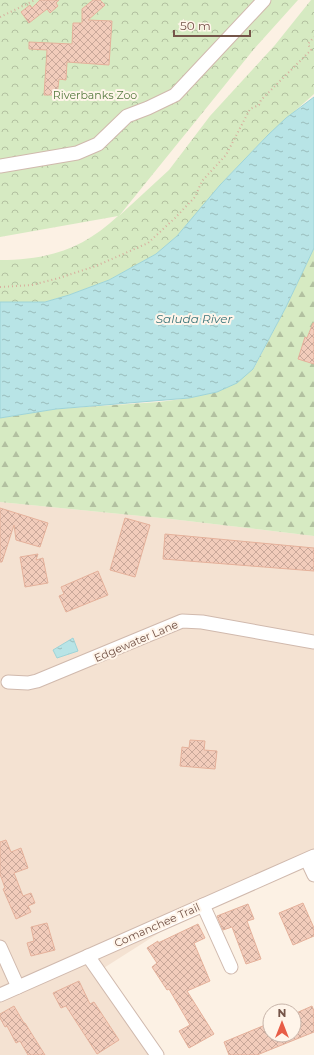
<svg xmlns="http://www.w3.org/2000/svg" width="314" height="1055" font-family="Montserrat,sans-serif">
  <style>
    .residential { fill: #f4e2d2 }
    .forest { fill: url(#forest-firs) }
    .park { fill: url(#park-crowns) }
    .water { fill: url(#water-ripples); stroke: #9ed4d8 }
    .building { fill: url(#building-cross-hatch); stroke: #e5b19b }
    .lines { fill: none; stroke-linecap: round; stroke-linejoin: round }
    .minor-casing { stroke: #d0b9ad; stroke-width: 15 }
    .path { stroke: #d7af9e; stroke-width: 2; stroke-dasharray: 1 3; stroke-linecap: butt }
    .minor { stroke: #fff; stroke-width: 13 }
    .labels { text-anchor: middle; stroke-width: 4; stroke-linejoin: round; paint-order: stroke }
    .park-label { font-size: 11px; fill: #577b41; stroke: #fff5ea }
    .street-label { font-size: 11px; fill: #755549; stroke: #fff5ea }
    .water-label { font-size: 12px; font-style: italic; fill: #3c767b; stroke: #fff5ea }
  </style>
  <defs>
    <pattern id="forest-firs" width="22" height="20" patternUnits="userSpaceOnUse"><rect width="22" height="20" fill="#d6eac2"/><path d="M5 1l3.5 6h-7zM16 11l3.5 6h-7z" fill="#b2c0a0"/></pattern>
    <pattern id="park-crowns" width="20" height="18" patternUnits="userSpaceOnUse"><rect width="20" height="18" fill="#d6eac2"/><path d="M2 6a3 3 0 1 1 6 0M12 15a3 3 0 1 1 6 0" fill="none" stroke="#b2c0a0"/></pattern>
    <pattern id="water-ripples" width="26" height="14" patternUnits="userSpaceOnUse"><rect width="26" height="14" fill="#b8e4e6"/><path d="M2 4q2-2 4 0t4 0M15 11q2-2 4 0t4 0" fill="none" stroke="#9abcbc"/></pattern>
    <pattern id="building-cross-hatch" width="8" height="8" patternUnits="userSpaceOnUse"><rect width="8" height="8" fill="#f2ccbb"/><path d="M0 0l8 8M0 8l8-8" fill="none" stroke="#c9a89a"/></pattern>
  </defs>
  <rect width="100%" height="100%" fill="#fcf1e4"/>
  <!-- residential -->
  <polygon class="residential" points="0,502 171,519 314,536 314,856 203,905 99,971 157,1055 0,1055"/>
  <!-- forest -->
  <polygon class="forest" points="314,248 314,536 171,519 0,502 0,418 56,409 159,402 189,398 217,392 254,368 286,307"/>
  <!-- park -->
  <path class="park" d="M0,0H298L254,49L119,216L169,170L210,116L275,45L311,0H314V94L268,135L220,185L177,236L156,254L109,280L69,295L45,302H0V260C48,260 83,249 118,216L0,237Z"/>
  <!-- water -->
  <g class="water">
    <polygon points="314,97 314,248 286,307 253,369 237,383 217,392 189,398 56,409 0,418 0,302 45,302 69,295 109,280 156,254 177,236 220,185 268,135 286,118"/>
    <polygon points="73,638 78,651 57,658 53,650"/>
  </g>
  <!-- building -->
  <g class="building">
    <polygon points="40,0 59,0 56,3 58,6 50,13 47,9 29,23 21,12 30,5 32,8"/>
    <polygon points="93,0 100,0 105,5 88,20 112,21 109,65 67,62 66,80 59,79 57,95 44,95 47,50 29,49 29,42 72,44 73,23 82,23 82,9"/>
    <polygon points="313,323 314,323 314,364 298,359 305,337 307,338"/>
    <polygon points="0,508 48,523 40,547 16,540 14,525 2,562 0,562"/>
    <polygon points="125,518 150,525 135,577 110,570"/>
    <polygon points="165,534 314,548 314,571 163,559"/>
    <polygon points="38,554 36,560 43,558 48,583 25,587 20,557"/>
    <polygon points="98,571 108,595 66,612 59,596 64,594 61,587"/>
    <polygon points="190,740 205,741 204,750 217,751 215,769 180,766 182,747 189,748"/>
    <polygon points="6,840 11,852 21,848 28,868 14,873 23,896 31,893 35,903 28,906 31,912 16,919 3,889 5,888 0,874 0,842"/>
    <polygon points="303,903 314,928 314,936 293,945 279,913"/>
    <polygon points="248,904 254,919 247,921 261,959 246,964 232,927 223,930 217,916"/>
    <polygon points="47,923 55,950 31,956 27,943 34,941 31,927"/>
    <polygon points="198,924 205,938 194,943 210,981 187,991 214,1034 189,1048 179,1031 190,1025 169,989 167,990 152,967 157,963 147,948 158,941 158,943"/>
    <polygon points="79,981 90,1004 94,1002 119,1040 97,1054 66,1006 61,1008 53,993"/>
    <polygon points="14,1006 24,1023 25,1023 45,1055 28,1055 20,1041 16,1043 7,1026 5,1027 0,1018 0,1014"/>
    <polygon points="312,1006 314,1011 314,1032 257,1055 229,1055 224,1042 270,1023 270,1035 294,1035 294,1014"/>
  </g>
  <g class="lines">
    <defs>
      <g id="minor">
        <polyline points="0,166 77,153 98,144 127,116 148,108 175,95 264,0"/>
        <polyline points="8,682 28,683 37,681 182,621 202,622 314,642"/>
        <polyline points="307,860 314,875"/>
        <polyline points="203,905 231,967"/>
        <polyline points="0,947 18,987"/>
        <polyline points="88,956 157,1055"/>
        <polyline points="0,995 314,856"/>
      </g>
    </defs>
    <!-- minor casing -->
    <use href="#minor" class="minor-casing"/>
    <!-- path -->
    <g class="path">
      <polyline points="44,0 47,5"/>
      <polyline points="0,17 35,0"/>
      <polyline points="0,287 32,285 59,278 96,266 148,243 175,218 195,197 202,181 226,155 250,109 259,105 261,100 311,50 308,44 314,37"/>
    </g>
    <!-- minor -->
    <use href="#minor" class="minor"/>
  </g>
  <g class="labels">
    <!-- park labels -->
    <g class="park-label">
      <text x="95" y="99">Riverbanks Zoo</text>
    </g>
    <!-- street labels -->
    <g class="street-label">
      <text transform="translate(136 641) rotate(-23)" y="4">Edgewater Lane</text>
      <text transform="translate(157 925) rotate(-24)" y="4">Comanchee Trail</text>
    </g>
    <!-- water labels -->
    <g class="water-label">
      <text x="194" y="323">Saluda River</text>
    </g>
  </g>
  <!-- north arrow -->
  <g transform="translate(282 1023)"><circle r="19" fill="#fff5ea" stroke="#c8b5aa"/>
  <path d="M0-3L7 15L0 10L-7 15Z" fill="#e85d47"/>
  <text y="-6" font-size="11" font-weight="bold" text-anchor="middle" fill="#755549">N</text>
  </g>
  <!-- scale -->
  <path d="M174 30v6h76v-6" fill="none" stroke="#755549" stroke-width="2"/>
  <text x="180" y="30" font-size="12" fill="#755549" stroke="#fff5ea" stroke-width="3" paint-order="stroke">50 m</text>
</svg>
